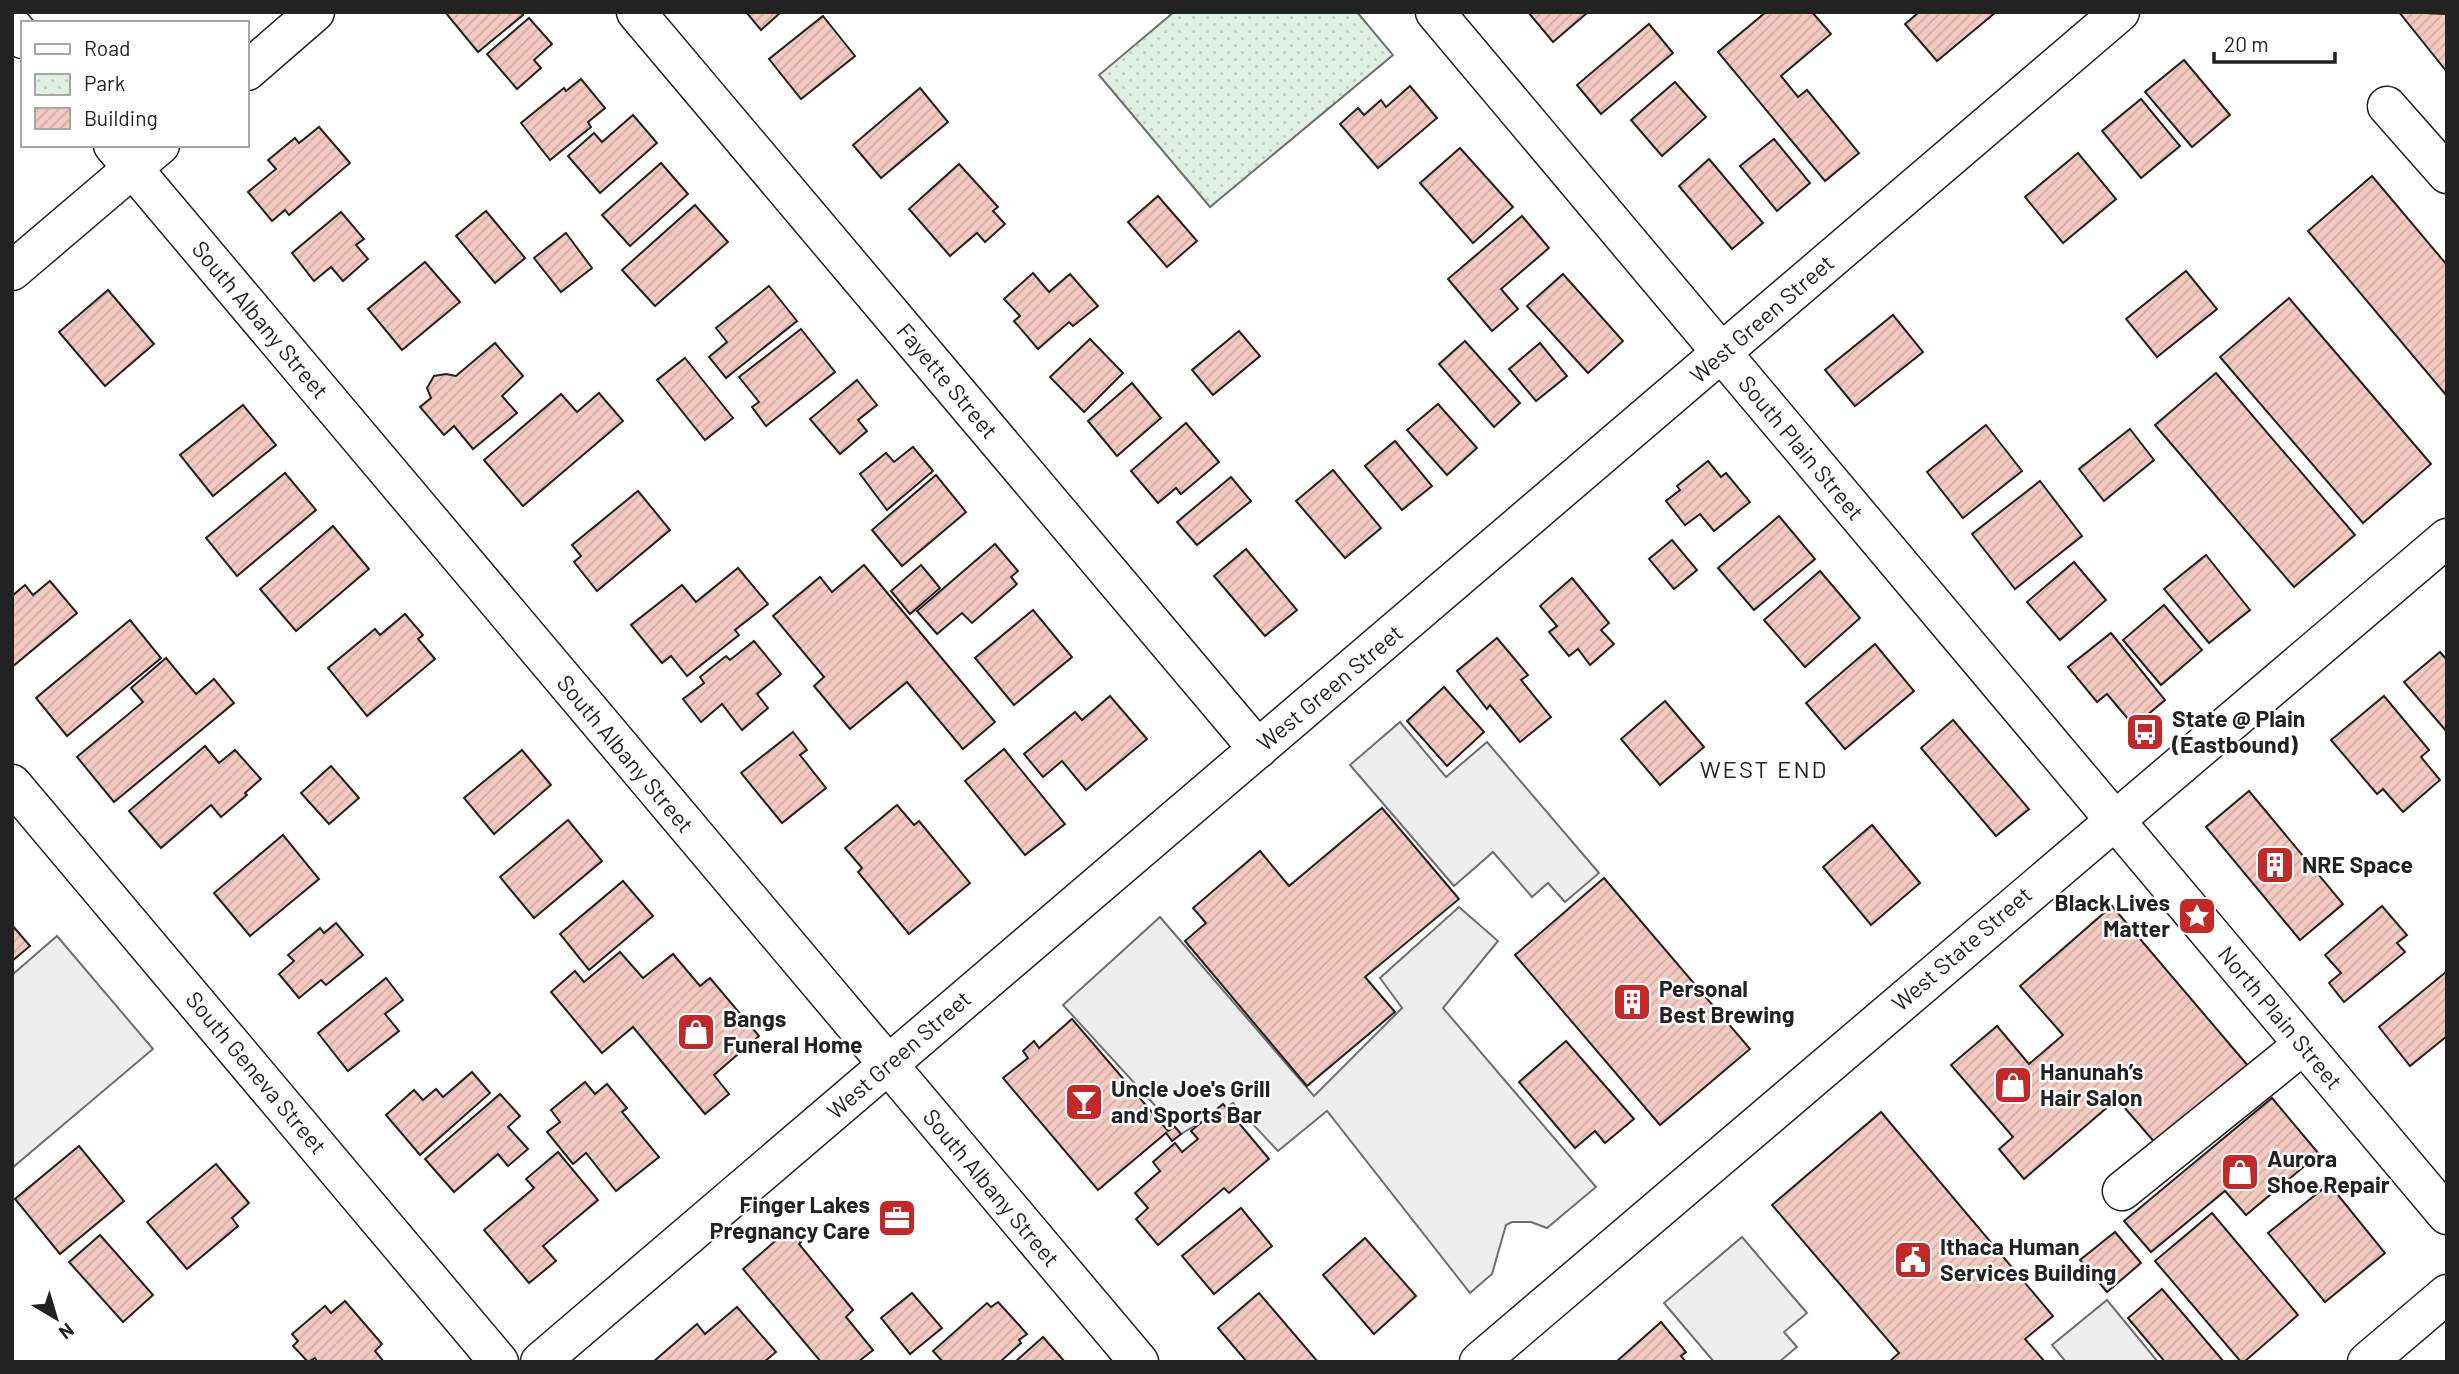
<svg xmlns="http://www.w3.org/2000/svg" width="2459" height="1374" font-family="Barlow,sans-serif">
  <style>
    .park { fill: url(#park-dots); stroke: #6f6f6f; stroke-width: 2 }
    .parking { fill: #ededed; stroke: #6f6f6f; stroke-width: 2 }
    .building { fill: url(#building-hatch); stroke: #222; stroke-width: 2 }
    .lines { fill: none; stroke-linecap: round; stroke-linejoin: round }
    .minor-casing { stroke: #222; stroke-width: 41 }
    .major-casing { stroke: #222; stroke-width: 41 }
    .highway-casing { stroke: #222; stroke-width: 41 }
    .minor { stroke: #fff; stroke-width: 38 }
    .major { stroke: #fff; stroke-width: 38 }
    .highway { stroke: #fff; stroke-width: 38 }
    .labels { text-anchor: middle; stroke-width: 5; stroke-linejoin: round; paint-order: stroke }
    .street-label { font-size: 23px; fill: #222; stroke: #fff }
    .poi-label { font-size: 23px; font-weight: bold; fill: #222; stroke: #fff; text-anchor: start }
    .neighbourhood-label { font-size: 24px; letter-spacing: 2px; fill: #222; stroke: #fff }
  </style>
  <defs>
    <pattern id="park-dots" width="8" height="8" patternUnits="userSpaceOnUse" patternTransform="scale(1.75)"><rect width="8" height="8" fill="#e0efe3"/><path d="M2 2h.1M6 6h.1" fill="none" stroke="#c0cdc2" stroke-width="1.8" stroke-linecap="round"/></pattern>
    <pattern id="building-hatch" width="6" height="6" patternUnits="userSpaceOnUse" patternTransform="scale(1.75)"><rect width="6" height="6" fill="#f3c9c0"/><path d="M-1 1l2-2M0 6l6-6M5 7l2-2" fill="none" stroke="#d0aca5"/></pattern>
  </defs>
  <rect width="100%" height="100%" fill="#fff"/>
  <!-- park -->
  <polygon class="park" points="1174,12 1357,12 1393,55 1210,207 1099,75"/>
  <!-- parking -->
  <g class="parking">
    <polygon points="1400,722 1446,777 1487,742 1599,873 1565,902 1548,883 1532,897 1493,852 1454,886 1350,765"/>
    <polygon points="1459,907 1498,941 1443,1008 1596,1187 1547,1228 1531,1222 1512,1222 1506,1225 1492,1274 1470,1293 1327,1111 1278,1151 1233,1103 1181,1134 1063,1005 1160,917 1314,1096 1402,1008 1380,978"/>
    <polygon points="57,936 153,1049 12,1168 12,975"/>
    <polygon points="1742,1237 1807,1313 1784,1332 1797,1347 1779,1362 1714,1362 1664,1303"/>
    <polygon points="2107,1300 2158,1362 2066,1362 2052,1345"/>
  </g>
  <!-- building -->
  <g class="building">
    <polygon points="445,12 521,12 523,15 478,52"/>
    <polygon points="746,12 781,12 761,30"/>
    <polygon points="1528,12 1586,12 1587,13 1553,42"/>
    <polygon points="1766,12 1812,12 1831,34 1781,76 1798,97 1807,90 1859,153 1825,181 1718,52"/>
    <polygon points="1919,12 1996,12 1937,61 1905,24"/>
    <polygon points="2399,12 2447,14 2447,72"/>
    <polygon points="823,16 855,56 801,99 769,59"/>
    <polygon points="529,18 552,44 534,60 541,68 517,89 487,54"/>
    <polygon points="1649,24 1673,53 1601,114 1577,85"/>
    <polygon points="2184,60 2230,115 2192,147 2145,92"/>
    <polygon points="581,79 605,108 588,122 591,127 550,160 521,123 564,88 566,91"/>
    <polygon points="1675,82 1706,117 1662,156 1631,120"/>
    <polygon points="1410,86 1437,118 1378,168 1340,124 1358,108 1364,115 1381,100 1386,107"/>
    <polygon points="920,88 948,122 881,178 853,145"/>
    <polygon points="2141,99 2180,146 2141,178 2102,131"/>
    <polygon points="633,115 657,143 600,193 568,156 594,133 602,142"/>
    <polygon points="319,127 350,163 289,215 285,210 272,221 248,192 276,169 268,160 295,138 299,143"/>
    <polygon points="1774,139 1810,183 1777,211 1740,166"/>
    <polygon points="1460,148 1513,207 1473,243 1420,183"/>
    <polygon points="2078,153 2116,199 2063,243 2025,197"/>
    <polygon points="1709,159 1763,223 1732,249 1679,186"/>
    <polygon points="661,163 688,194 630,246 602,215"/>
    <polygon points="959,164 998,207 993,211 1005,224 985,242 977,233 950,256 909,209"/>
    <polygon points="2372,176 2447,265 2446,395 2308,231"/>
    <polygon points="1158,196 1197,241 1167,267 1128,222"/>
    <polygon points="695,205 728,242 655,306 622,270"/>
    <polygon points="486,211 525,258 495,283 456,236"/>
    <polygon points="341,212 364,239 356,245 368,259 343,281 331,267 314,281 292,253"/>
    <polygon points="1522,216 1549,248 1501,289 1518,309 1492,331 1448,279"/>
    <polygon points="566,233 592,268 561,292 534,258"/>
    <polygon points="425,262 460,302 402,350 368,309"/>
    <polygon points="2186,271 2217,309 2157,357 2126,319"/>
    <polygon points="1033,273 1049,292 1070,274 1098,306 1073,326 1069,322 1038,349 1014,321 1020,316 1004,299"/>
    <polygon points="1563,274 1623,341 1588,373 1527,306"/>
    <polygon points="769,286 797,321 726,378 709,357 727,342 716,328"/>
    <polygon points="108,290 154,344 105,386 59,332"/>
    <polygon points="2289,298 2431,464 2363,523 2220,357"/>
    <polygon points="1893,315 1923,352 1855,406 1825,370"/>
    <polygon points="801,329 835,372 766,426 752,407 759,402 739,377"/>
    <polygon points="1239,331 1260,356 1213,395 1192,370"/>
    <polygon points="1090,339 1123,373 1084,412 1050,377"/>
    <polygon points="1465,341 1520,403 1494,427 1439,364"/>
    <polygon points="495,343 523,376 502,396 517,413 473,449 454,426 444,435 420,407 431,398 427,388 434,376 446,374 456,376"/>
    <polygon points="1540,343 1567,376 1536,401 1509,369"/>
    <polygon points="685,358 733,418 705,440 657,380"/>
    <polygon points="2216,373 2355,535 2294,587 2155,425"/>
    <polygon points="857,380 877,405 858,420 867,431 840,454 810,419"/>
    <polygon points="1132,383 1161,418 1117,456 1088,421"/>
    <polygon points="599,393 623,421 523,506 484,460 561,394 577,412"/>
    <polygon points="1438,404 1477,448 1447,475 1407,430"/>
    <polygon points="243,405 276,445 213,496 180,455"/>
    <polygon points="1186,423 1219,462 1181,494 1176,488 1158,503 1131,471"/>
    <polygon points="1986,425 2022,471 1963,518 1927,472"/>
    <polygon points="2130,429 2154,460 2104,501 2079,469"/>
    <polygon points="1395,441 1432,486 1402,510 1365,466"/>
    <polygon points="913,447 933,471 887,510 860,474 886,453 894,462"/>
    <polygon points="1708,461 1721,477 1726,473 1750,502 1714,531 1700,514 1685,525 1666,501 1680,490 1677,486"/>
    <polygon points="1333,470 1381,528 1345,558 1296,501"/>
    <polygon points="285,473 316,510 237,576 206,538"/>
    <polygon points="936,475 966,512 902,566 872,530"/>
    <polygon points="1231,477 1251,501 1197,545 1177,522"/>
    <polygon points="2040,481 2082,536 2015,589 1972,534"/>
    <polygon points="638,491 670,530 597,591 574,562 581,556 572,545"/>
    <polygon points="1779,516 1815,559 1754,610 1718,568"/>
    <polygon points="333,526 369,569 296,631 260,589"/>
    <polygon points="1672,540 1697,570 1674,589 1649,559"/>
    <polygon points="995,544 1018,571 1011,577 1017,584 972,623 962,613 937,634 917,611"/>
    <polygon points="1246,549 1297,610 1265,636 1214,576"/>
    <polygon points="2206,555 2250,610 2209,643 2164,589"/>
    <polygon points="2074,562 2106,600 2060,640 2027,602"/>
    <polygon points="864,565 995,722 963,749 907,682 850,729 814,686 824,677 773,616 820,577 832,592"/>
    <polygon points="921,565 940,588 910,614 891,591"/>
    <polygon points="738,568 768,604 735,630 739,635 687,676 671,656 662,663 631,625 682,585 696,602"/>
    <polygon points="1820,571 1860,618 1805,667 1764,620"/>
    <polygon points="1572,578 1609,623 1601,630 1614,644 1590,665 1578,649 1569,656 1549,632 1557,626 1540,606"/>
    <polygon points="50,581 77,613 12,667 12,596 25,585 33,595"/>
    <polygon points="2164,605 2202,650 2161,685 2123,640"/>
    <polygon points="1033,610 1072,657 1014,705 975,658"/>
    <polygon points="405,614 423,635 418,639 435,659 367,716 328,668 375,629 380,635"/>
    <polygon points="130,620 161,658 67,736 36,698"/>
    <polygon points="2111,633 2165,700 2134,726 2107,694 2097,702 2068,667"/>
    <polygon points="1497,638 1528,675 1521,680 1551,717 1520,742 1490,705 1487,709 1457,671"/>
    <polygon points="754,641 781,674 757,694 768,708 742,730 722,704 701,722 683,699 704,683 700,677 726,656 730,660"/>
    <polygon points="1875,644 1914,691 1845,749 1806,703"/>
    <polygon points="2440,652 2447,660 2447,732 2404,682"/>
    <polygon points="166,658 196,694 214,679 234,703 114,802 77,757 143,702 131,688"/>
    <polygon points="1444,687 1484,732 1447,766 1407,721"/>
    <polygon points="1110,696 1147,739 1086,790 1062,761 1043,777 1024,754 1075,712 1082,720"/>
    <polygon points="2384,696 2429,750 2421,757 2440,780 2403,812 2383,789 2377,794 2331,740"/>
    <polygon points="1665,701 1704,747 1660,785 1621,739"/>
    <polygon points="1953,720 2029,809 1996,836 1921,748"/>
    <polygon points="793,732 807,750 800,755 826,788 782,823 741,773"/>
    <polygon points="205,746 219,763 235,750 261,779 245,793 247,795 221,817 211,805 161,848 129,811"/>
    <polygon points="1004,749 1065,824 1025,855 965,781"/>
    <polygon points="522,750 551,785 494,834 464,798"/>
    <polygon points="331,766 359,798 329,824 301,793"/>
    <polygon points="2249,791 2343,904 2300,940 2206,827"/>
    <polygon points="897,805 914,825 919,821 970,883 909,934 858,872 862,868 845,848"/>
    <polygon points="1382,808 1459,899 1365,977 1395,1012 1307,1086 1185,941 1206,923 1193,908 1260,851 1289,886"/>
    <polygon points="568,820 602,861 534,918 500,877"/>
    <polygon points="1872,825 1920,883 1871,925 1823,867"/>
    <polygon points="283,835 319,879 250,936 214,893"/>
    <polygon points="1604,878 1750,1049 1660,1125 1515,955"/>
    <polygon points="623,881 653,916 589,970 560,934"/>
    <polygon points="2112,906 2249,1067 2157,1145 2117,1099 2024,1179 1999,1149 2013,1137 1951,1065 1997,1026 2029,1064 2063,1035 2020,986"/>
    <polygon points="2382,906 2407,935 2397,943 2405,952 2344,1002 2329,983 2341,973 2325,955"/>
    <polygon points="336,923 363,955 326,985 321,980 299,998 279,974 294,961 288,955 320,928 324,933"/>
    <polygon points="12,925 30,946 12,961"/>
    <polygon points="620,952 643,978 673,954 700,986 710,978 759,1036 714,1075 729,1094 705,1114 633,1027 602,1053 551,992 575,971 584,982"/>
    <polygon points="2447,971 2447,1036 2410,1066 2379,1027"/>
    <polygon points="386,978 403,1000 385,1014 399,1031 348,1071 318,1033"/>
    <polygon points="1072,1019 1168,1131 1175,1127 1181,1134 1172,1141 1166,1133 1098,1190 1003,1078 1028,1058 1023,1051 1034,1041 1039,1048"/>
    <polygon points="1566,1041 1634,1119 1605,1143 1595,1131 1575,1148 1519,1082"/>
    <polygon points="472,1072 490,1093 420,1155 386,1115 414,1090 423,1100 436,1089 443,1097"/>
    <polygon points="585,1082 595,1094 607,1084 627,1108 622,1112 659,1157 616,1191 586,1153 573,1164 547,1132 560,1122 551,1110"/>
    <polygon points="500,1094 520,1116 508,1127 528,1149 508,1166 498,1154 454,1192 425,1159"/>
    <polygon points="2272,1098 2319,1154 2246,1215 2225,1191 2151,1252 2124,1221"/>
    <polygon points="1223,1104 1269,1159 1229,1193 1224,1188 1158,1245 1136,1219 1148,1208 1135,1193 1160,1171 1153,1162 1175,1143 1182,1152 1198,1139 1191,1131"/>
    <polygon points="1881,1112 2053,1316 2025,1339 2045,1362 1889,1362 1899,1353 1772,1205"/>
    <polygon points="79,1146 124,1201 60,1254 15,1199"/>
    <polygon points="558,1152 598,1200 543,1246 556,1261 529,1283 484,1230 534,1188 526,1179"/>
    <polygon points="216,1164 249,1203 232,1218 238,1226 187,1269 147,1222"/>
    <polygon points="2329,1184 2385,1253 2325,1302 2268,1233"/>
    <polygon points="1241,1208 1272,1246 1214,1294 1182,1256"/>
    <polygon points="2212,1213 2298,1315 2244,1362 2241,1362 2155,1261"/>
    <polygon points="789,1229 801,1242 799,1244 853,1310 846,1317 873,1350 858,1362 821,1362 743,1269"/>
    <polygon points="2115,1232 2141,1263 2107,1292 2080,1260"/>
    <polygon points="100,1235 153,1295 123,1322 69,1262"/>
    <polygon points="1365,1238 1416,1296 1374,1334 1323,1275"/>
    <polygon points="2162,1289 2224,1362 2165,1362 2128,1318"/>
    <polygon points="912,1293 942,1328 910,1354 881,1318"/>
    <polygon points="1259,1293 1318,1362 1247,1362 1218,1328"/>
    <polygon points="345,1301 382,1344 375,1351 384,1362 318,1362 315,1358 308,1362 293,1346 298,1341 292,1334 325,1306 331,1313"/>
    <polygon points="998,1302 1027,1334 1019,1340 1021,1343 1000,1362 943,1362 933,1351 987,1303 991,1307"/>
    <polygon points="737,1307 776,1352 764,1362 653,1362 697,1324 705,1334"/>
    <polygon points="1661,1322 1686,1352 1681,1356 1686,1362 1616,1362"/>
    <polygon points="1043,1337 1065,1362 1015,1362"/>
  </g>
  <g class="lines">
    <defs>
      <g id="minor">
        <polyline points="636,12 1258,749"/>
        <polyline points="1435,12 2447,1215"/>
        <polyline points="12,26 23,39"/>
        <polyline points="2387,106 2447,174"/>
        <polyline points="113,145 1139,1362"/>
        <polyline points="12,784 499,1362"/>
        <polyline points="2122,1191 2303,1045"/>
        <polyline points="1479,1362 2447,538"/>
      </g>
      <g id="major">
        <polyline points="247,71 315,12"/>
        <polyline points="12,271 160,145"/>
      </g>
      <g id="highway">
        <polyline points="540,1362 2120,12"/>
        <polyline points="2367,1362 2447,1294"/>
      </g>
    </defs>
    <!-- minor casing -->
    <use href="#minor" class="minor-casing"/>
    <!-- major casing -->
    <use href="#major" class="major-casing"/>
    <!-- highway casing -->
    <use href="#highway" class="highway-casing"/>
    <!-- minor -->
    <use href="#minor" class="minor"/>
    <!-- major -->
    <use href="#major" class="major"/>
    <!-- highway -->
    <use href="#highway" class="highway"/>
  </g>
  <!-- icons -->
  <defs>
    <symbol id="bus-square" viewBox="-11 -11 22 22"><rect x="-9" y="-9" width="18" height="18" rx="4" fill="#c62828" stroke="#fff"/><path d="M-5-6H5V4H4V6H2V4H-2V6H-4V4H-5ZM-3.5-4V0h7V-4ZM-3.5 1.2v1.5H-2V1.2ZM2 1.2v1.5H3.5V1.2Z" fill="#fff"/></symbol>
    <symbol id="building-square" viewBox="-11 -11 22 22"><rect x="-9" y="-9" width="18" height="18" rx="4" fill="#c62828" stroke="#fff"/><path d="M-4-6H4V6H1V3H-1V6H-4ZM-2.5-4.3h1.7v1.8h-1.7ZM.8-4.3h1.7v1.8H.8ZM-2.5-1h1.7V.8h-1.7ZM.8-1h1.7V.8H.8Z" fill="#fff"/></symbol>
    <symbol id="sight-square" viewBox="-11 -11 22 22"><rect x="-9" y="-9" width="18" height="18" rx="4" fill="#c62828" stroke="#fff"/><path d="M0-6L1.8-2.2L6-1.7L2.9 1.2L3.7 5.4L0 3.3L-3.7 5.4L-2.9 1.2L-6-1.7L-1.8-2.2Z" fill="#fff"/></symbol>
    <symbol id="shop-square" viewBox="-11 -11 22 22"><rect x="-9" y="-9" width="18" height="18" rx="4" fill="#c62828" stroke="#fff"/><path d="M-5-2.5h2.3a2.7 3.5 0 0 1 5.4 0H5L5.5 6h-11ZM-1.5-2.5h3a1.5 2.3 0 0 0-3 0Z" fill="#fff"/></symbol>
    <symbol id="bar-square" viewBox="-11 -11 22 22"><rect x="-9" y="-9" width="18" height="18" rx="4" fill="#c62828" stroke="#fff"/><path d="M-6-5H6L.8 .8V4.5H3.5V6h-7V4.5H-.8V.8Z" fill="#fff"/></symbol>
    <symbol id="office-square" viewBox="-11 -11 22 22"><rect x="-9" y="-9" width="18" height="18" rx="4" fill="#c62828" stroke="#fff"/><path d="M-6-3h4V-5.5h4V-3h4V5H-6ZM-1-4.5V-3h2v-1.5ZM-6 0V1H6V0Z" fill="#fff"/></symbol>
    <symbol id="civic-square" viewBox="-11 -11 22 22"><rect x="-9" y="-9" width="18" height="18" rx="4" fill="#c62828" stroke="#fff"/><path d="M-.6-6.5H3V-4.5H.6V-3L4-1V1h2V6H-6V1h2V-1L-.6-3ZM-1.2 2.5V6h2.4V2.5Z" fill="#fff"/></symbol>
  </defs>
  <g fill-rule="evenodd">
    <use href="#bus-square" x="2123" y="710" width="44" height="44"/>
    <use href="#building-square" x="2253" y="843" width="44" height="44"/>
    <use href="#sight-square" x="2175" y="894" width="44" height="44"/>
    <use href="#building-square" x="1610" y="980" width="44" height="44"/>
    <use href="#shop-square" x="674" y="1010" width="44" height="44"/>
    <use href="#shop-square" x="1991" y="1063" width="44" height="44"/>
    <use href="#bar-square" x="1062" y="1080" width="44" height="44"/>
    <use href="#shop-square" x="2218" y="1150" width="44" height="44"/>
    <use href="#office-square" x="875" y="1196" width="44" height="44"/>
    <use href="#civic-square" x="1891" y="1238" width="44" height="44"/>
  </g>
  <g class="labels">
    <!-- street labels -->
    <g class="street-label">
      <text transform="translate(1762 319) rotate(-41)" y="8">West Green Street</text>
      <text transform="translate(260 320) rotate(50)" y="8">South Albany Street</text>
      <text transform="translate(947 381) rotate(50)" y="8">Fayette Street</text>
      <text transform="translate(1801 448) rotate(50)" y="8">South Plain Street</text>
      <text transform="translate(1330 688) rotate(-40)" y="8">West Green Street</text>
      <text transform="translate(625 754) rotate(50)" y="8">South Albany Street</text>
      <text transform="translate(1962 949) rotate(-41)" y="8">West State Street</text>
      <text transform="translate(2280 1018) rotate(50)" y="8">North Plain Street</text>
      <text transform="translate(899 1055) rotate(-41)" y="8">West Green Street</text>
      <text transform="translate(256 1073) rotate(50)" y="8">South Geneva Street</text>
      <text transform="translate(991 1188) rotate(50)" y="8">South Albany Street</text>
    </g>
    <!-- poi labels -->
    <g class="poi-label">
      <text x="2172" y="727">State @ Plain<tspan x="2172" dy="26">(Eastbound)</tspan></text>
      <text x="2302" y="873">NRE Space</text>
      <text x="2170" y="911" text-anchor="end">Black Lives<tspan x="2170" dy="26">Matter</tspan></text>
      <text x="1659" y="997">Personal<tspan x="1659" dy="26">Best Brewing</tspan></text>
      <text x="723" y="1027">Bangs<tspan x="723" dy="26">Funeral Home</tspan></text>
      <text x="2040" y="1080">Hanunah’s<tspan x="2040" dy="26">Hair Salon</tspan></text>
      <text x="1111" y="1097">Uncle Joe's Grill<tspan x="1111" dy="26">and Sports Bar</tspan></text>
      <text x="2267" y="1167">Aurora<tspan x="2267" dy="26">Shoe Repair</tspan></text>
      <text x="870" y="1213" text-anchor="end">Finger Lakes<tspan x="870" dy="26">Pregnancy Care</tspan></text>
      <text x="1940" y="1255">Ithaca Human<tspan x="1940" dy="26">Services Building</tspan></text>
    </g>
    <!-- neighbourhood labels -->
    <g class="neighbourhood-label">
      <text x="1764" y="778">WEST END</text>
    </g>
  </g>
  <!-- border -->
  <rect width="2459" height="1374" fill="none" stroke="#222222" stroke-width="28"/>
  <!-- legend -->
  <rect x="21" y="21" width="228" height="126" fill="#ffffff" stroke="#a7a7a7" stroke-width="2"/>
  <rect x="35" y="44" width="35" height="10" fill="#ffffff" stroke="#a7a7a7" stroke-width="2"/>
  <text x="84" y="56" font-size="21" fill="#222222">Road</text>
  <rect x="35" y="74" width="35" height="21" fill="url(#park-dots)" stroke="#a7a7a7" stroke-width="2"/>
  <text x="84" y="91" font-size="21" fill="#222222">Park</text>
  <rect x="35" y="108" width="35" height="21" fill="url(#building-hatch)" stroke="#a7a7a7" stroke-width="2"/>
  <text x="84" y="126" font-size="21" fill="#222222">Building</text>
  <!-- north arrow -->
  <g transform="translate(56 1318) rotate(142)" stroke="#ffffff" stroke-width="5" paint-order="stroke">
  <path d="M0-5L12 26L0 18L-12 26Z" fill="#222222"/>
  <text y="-10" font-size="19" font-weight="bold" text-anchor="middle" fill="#222222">N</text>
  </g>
  <!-- scale -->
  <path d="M2214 52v10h121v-10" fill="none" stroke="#222222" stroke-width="3.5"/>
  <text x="2224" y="52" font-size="21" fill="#222222" stroke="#ffffff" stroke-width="5" paint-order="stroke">20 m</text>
</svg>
